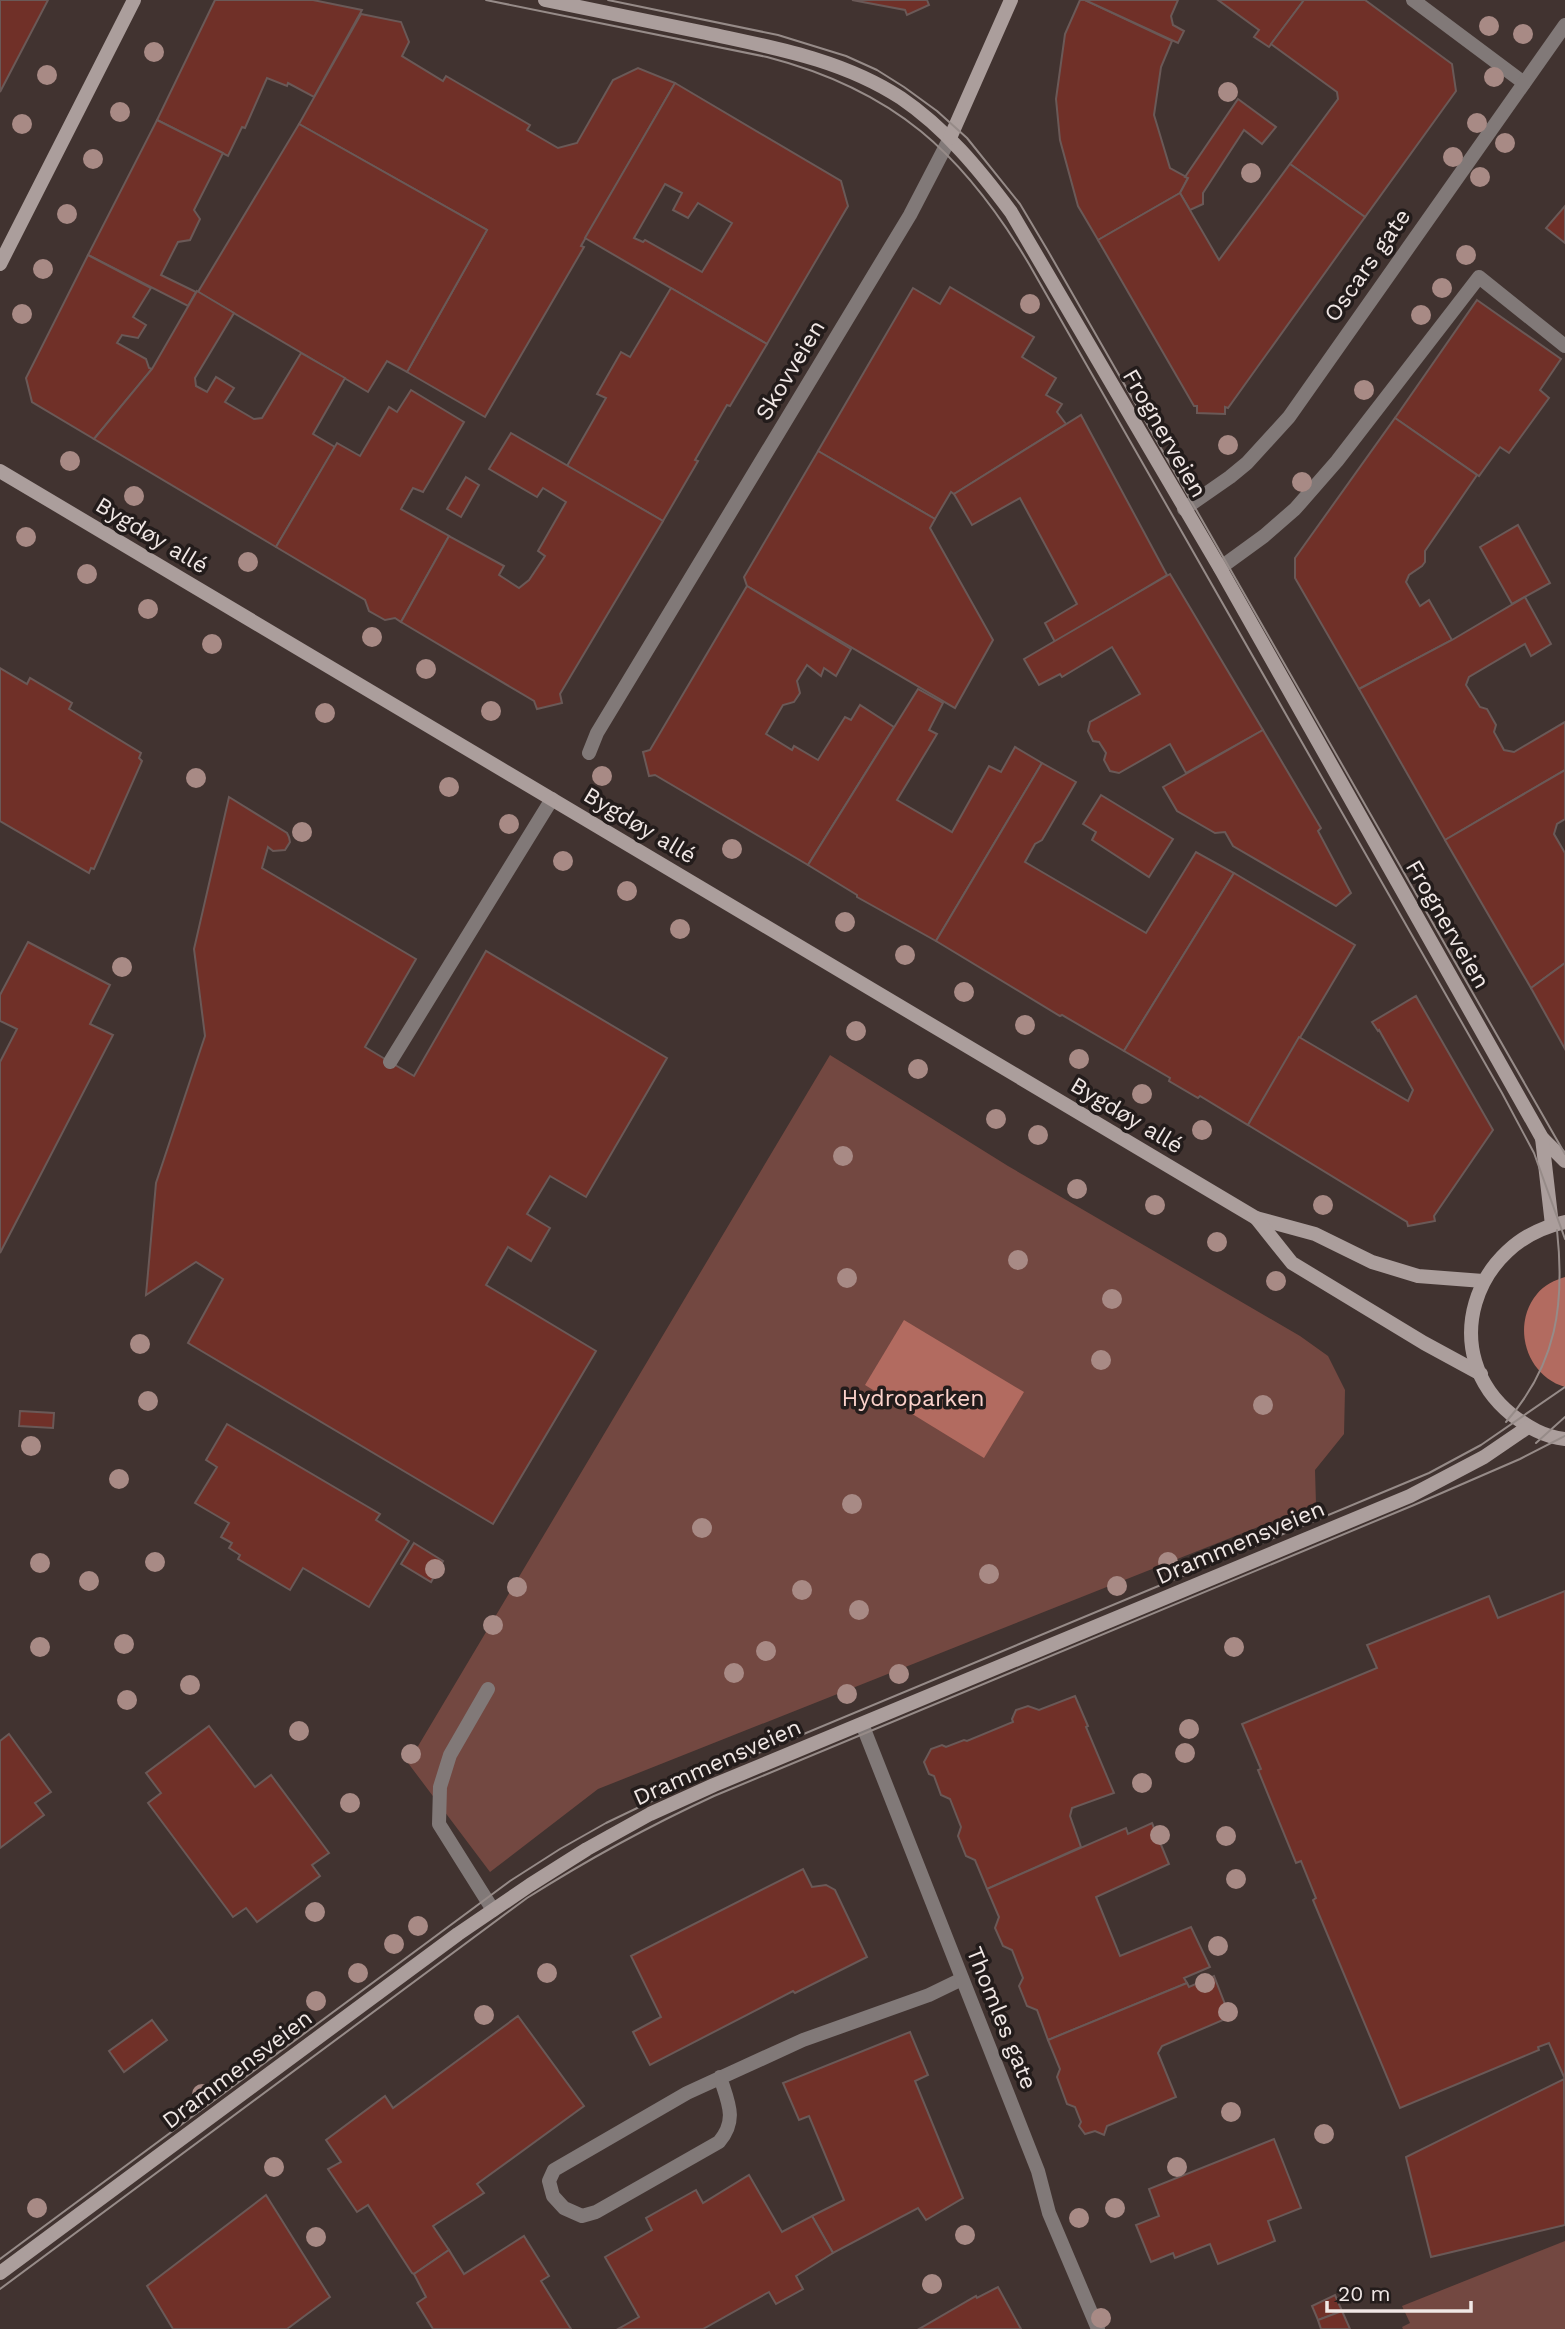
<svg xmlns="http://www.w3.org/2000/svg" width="1565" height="2329" font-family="'Work Sans',sans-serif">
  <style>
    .green { fill: #734841 }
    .water { fill: #b26b60 }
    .building { fill: #703028; stroke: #6a5957; stroke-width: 2; fill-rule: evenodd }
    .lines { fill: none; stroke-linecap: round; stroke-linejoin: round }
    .lane { stroke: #817978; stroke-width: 14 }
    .street { stroke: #817978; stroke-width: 14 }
    .secondary { stroke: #ab9e9c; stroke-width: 14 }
    .tram { stroke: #968b88; stroke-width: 2 }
    .tree { fill: #a88a85 }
    .labels { text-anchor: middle; stroke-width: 7; stroke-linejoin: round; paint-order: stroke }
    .street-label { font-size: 23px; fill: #f0e7e5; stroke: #231c1b }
    .park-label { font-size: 23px; fill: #fcd2cb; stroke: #231c1b }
  </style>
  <rect width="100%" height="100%" fill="#413330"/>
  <!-- green -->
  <g class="green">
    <polygon points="830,1055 1008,1166 1300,1336 1328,1356 1345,1390 1344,1434 1315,1470 1316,1504 598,1789 490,1872 408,1763"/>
    <polygon points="1565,2241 1565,2329 1403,2329 1402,2327 1410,2323 1402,2306"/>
  </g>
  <!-- water -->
  <g class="water">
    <path d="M1565,1277V1387C1526,1376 1511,1325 1537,1294C1544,1285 1555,1280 1565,1277Z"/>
    <polygon points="904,1320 1024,1392 984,1458 865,1385"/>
  </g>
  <!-- building -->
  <g class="building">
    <polygon points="0,0 48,0 0,92"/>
    <polygon points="215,0 313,0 362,10 314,97 288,83 287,86 267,78 245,128 242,127 228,156 157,120"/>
    <polygon points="852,0 927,0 929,5 907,15 905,10"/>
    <polygon points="1080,0 1085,0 1172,41 1161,67 1154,115 1170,168 1188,178 1180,193 1098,240 1078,206 1060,140 1056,99 1065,34"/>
    <polygon points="1085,0 1178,0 1171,16 1173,25 1184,31 1178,43"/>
    <polygon points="1218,0 1304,0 1269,47 1254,37 1259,30"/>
    <polygon points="1304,0 1365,0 1452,64 1456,91 1365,217 1290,164 1338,99 1337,92 1271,44"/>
    <polygon points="361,14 401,22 409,42 402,56 443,81 446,76 530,125 527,130 558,148 577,143 613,80 638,68 675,83 581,246 584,247 485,417 407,372 487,230 299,124"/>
    <path d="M675,83L841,181L848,206L767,344L585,238ZM665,184L682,193L673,210L688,218L698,203L732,223L702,272L645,240L643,242L634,238Z"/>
    <polygon points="1238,99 1276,127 1262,144 1244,130 1203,193 1203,204 1190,210 1180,193 1188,178 1185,177"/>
    <polygon points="157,120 223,153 194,210 200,219 190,240 178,242 161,275 196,292 188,306 88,255"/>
    <polygon points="299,124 487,230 407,372 387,361 368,392 198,292"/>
    <polygon points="1290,164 1365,217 1228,408 1225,407 1225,414 1197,413 1197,406 1194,406 1098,240 1180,193 1219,260"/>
    <polygon points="1565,206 1565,243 1546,228"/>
    <polygon points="88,255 151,288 133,317 146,325 138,338 122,335 117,343 146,359 149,368 152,369 94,439 32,402 26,378"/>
    <polygon points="950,287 1034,337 1022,357 1056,378 1046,395 1062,404 1057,412 1066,424 954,494 951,492 935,519 818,451 913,288 940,304"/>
    <polygon points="671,288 767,344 730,406 727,405 695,460 698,461 663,521 567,466 606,398 597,394 621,352 630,357"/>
    <polygon points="197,291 234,313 195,378 196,386 207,392 216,377 234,388 225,402 254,419 262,418 301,353 345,378 313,434 335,447 276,547 94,439 152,369"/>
    <polygon points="1477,300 1561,359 1540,390 1549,398 1509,453 1500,447 1479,476 1395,418"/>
    <polygon points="411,390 464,422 423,492 413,488 401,509 449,536 401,622 395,618 385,620 369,611 365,600 276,547 337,443 360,456 389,407 397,412"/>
    <polygon points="1081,415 1167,575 1055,642 1045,623 1077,604 1020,498 972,525 954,494"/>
    <polygon points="1395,418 1477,475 1425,551 1425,562 1422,566 1409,575 1406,582 1420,606 1429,600 1452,640 1359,689 1295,578 1295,558"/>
    <polygon points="511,433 663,521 560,694 562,703 537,709 534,701 401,622 449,536 504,566 499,575 519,588 529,580 545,556 538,551 566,502 543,488 537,497 489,469"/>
    <polygon points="818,451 935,519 930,528 993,640 955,708 747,586 744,577"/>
    <polygon points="466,477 479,485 461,517 447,509"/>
    <polygon points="1518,525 1550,583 1512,604 1480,547"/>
    <polygon points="1170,574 1263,730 1186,773 1170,744 1119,773 1110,771 1104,760 1106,753 1099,742 1093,741 1088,731 1090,722 1140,694 1112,647 1062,677 1060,674 1039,685 1024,659"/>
    <polygon points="747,586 851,649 836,676 824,668 821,676 807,665 797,681 800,693 794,702 783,705 766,734 792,750 794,746 818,760 845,717 851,720 860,705 894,727 808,865 655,775 649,776 643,752 650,750"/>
    <polygon points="1525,597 1551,644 1531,656 1525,644 1469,677 1466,685 1480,707 1487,709 1496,725 1494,732 1504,750 1514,752 1565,722 1565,770 1445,840 1359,689 1452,640"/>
    <polygon points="0,668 27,684 30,678 72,703 69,709 141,753 139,758 142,761 94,869 91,868 89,873 0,821"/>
    <polygon points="918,689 943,703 929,730 937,734 897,800 952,832 989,766 1001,772 1015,747 1042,763 936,941 857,897 857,895 808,865"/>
    <polygon points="1263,730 1321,828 1318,831 1351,893 1336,906 1233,846 1225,832 1215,833 1177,811 1163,787"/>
    <polygon points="1042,763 1076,782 1042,840 1035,844 1025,862 1146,933 1196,852 1234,873 1124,1051 1062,1015 1060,1016 936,941"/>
    <polygon points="1565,770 1565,819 1557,824 1554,834 1565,853 1565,963 1531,988 1445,840"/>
    <polygon points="1101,795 1173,839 1149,877 1092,840 1096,832 1083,824"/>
    <polygon points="229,797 287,833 289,837 290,842 285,850 273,851 268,847 262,868 416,959 365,1047 390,1062 414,1076 486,951 667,1058 586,1197 550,1176 527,1214 550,1228 531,1261 508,1247 486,1285 596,1351 493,1524 188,1343 223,1279 196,1262 146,1295 156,1183 205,1036 194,949"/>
    <polygon points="1234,873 1355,945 1248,1125 1200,1096 1198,1098 1169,1081 1170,1078 1124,1051"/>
    <polygon points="28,942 110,985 90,1024 113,1035 0,1253 0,1062 17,1029 0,1021 0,995"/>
    <polygon points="1565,963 1565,1049 1531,988"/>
    <polygon points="1416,996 1493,1130 1434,1216 1435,1221 1408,1226 1407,1222 1248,1125 1299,1037 1408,1101 1413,1090 1379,1030 1378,1031 1372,1022"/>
    <polygon points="20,1411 54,1413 53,1428 19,1426"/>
    <polygon points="227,1424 380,1514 376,1520 409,1541 369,1607 303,1568 290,1590 238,1559 240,1555 229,1548 232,1543 221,1537 229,1523 195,1503 217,1467 206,1460"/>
    <polygon points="414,1543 443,1561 431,1582 401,1564"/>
    <polygon points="1565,1591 1565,2079 1549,2043 1538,2047 1539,2050 1400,2108 1313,1900 1316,1898 1301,1861 1296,1863 1258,1770 1261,1769 1242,1724 1377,1668 1367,1645 1489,1596 1498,1618"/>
    <polygon points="1075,1696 1088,1726 1086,1727 1114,1793 1072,1808 1070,1816 1081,1847 987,1889 975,1860 966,1856 958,1836 961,1827 950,1799 941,1795 934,1776 929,1774 924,1762 931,1749 942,1745 946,1747 964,1740 967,1741 1013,1722 1012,1719 1016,1710 1028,1706 1039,1710"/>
    <polygon points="209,1726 255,1787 271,1775 329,1853 312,1865 320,1876 257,1922 246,1908 233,1917 148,1803 161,1793 146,1773"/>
    <polygon points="9,1734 51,1792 35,1803 44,1815 0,1848 0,1741"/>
    <polygon points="1152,1823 1169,1864 1096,1897 1120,1956 1191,1927 1210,1967 1184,1978 1187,1983 1048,2040 1037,2010 1027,2006 1019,1986 1023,1978 1012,1950 1003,1946 995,1928 999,1917 987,1889 1126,1828 1128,1834"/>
    <polygon points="803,1869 812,1887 826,1885 835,1890 867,1957 795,1993 793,1991 650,2065 633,2032 661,2017 631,1956"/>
    <polygon points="1214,1976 1230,2017 1162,2046 1158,2053 1176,2097 1107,2126 1104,2135 1095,2131 1085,2134 1079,2126 1081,2122 1075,2107 1067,2104 1057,2077 1060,2069 1048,2040 1187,1983 1189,1987"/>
    <polygon points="518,2016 584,2106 477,2184 484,2193 433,2226 449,2250 414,2274 412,2273 368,2205 357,2212 328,2169 341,2162 326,2140 385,2096 393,2108"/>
    <polygon points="152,2020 167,2040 124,2072 109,2051"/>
    <polygon points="910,2032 928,2075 915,2081 963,2198 926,2220 918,2208 833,2253 812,2216 844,2200 809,2116 799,2120 783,2083"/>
    <polygon points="1564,2079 1565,2225 1431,2257 1406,2157"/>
    <polygon points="1274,2139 1301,2208 1268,2221 1275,2241 1218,2264 1210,2244 1175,2258 1173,2253 1151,2262 1136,2225 1159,2216 1149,2189"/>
    <polygon points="749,2175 782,2232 812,2216 833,2253 796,2276 803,2289 776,2304 769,2292 703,2329 618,2329 639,2317 605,2257 652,2230 646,2218 696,2190 703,2203"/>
    <polygon points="266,2195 330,2297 287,2329 173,2329 147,2286"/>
    <polygon points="524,2236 549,2276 541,2281 571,2329 433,2329 417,2303 426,2297 414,2274 449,2250 464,2274"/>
    <polygon points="998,2287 1021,2329 919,2329 976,2296 977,2298"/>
    <polygon points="1335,2295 1342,2311 1318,2320 1312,2306"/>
    <polygon points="1342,2311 1350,2329 1321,2329 1318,2320"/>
  </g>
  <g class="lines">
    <!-- lane -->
    <g class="lane">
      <polyline points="1413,0 1524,83"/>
      <polyline points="390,1062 552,799"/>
      <polyline points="488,1689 450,1755 440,1787 439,1824 493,1910"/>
      <path d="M720,2077C728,2102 738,2120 719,2142L596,2212L582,2216L564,2208L553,2196L549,2181L554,2170L687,2093L803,2040L929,1995L962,1979"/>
    </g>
    <!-- street -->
    <g class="street">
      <polyline points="1184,509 1230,477 1247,463 1289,417 1565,25"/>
      <polyline points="1220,568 1264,536 1295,509 1337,461 1479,277 1565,346"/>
      <polyline points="589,753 597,733 910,215 950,138"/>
      <polyline points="862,1724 1038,2171 1049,2213 1098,2329"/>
    </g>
    <!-- secondary -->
    <g class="secondary">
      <path d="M545,0C599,11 652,22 706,33C774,48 841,59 901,98C945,128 979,169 1011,212L1220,568L1542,1138L1565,1161"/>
      <polyline points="950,138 1011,0"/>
      <polyline points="0,264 134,0"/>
      <polyline points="0,471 1256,1218 1315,1234 1372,1262 1418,1276 1483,1281"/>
      <polyline points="1542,1138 1552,1225"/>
      <polyline points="1256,1218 1292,1263 1424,1343 1481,1374"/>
      <path d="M1565,1222C1473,1241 1436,1354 1512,1415C1528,1427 1544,1437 1565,1439"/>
      <polyline points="0,2273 458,1934 530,1885 587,1849 650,1814 714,1785 1410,1496 1484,1457 1528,1427"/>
    </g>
    <!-- tram -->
    <g class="tram">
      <path d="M486,0L767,57C894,90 963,153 1029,264L1502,1093L1534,1153L1565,1239"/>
      <polyline points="608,0 778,35 846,56 877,70 904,87 937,111 967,138 1020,204 1048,251 1565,1154"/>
      <path d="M1506,1422C1557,1364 1565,1304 1557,1230"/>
      <polyline points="1536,1443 1565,1417"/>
      <polyline points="0,2259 510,1881 560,1849 606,1823 708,1774 1429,1473 1481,1445 1565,1387"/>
      <path d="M0,2289L527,1898C587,1860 649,1826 714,1796L1414,1505L1520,1459L1565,1436"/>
    </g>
  </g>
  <!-- trees -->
  <g class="tree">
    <circle cx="1489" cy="26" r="10"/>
    <circle cx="1523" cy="34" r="10"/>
    <circle cx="154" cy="52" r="10"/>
    <circle cx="47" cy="75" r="10"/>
    <circle cx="1494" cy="77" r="10"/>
    <circle cx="1228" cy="92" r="10"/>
    <circle cx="120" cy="112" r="10"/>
    <circle cx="1477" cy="123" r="10"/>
    <circle cx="22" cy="124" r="10"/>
    <circle cx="1505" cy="143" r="10"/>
    <circle cx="1453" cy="157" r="10"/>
    <circle cx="93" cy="159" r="10"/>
    <circle cx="1251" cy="173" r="10"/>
    <circle cx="1480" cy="177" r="10"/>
    <circle cx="67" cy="214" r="10"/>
    <circle cx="1466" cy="255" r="10"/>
    <circle cx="43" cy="269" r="10"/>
    <circle cx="1442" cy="288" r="10"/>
    <circle cx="1030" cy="304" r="10"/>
    <circle cx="22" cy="314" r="10"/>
    <circle cx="1421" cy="315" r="10"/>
    <circle cx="1364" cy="390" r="10"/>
    <circle cx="1228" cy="445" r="10"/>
    <circle cx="70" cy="461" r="10"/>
    <circle cx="1302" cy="482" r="10"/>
    <circle cx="134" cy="496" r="10"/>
    <circle cx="26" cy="537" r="10"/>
    <circle cx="248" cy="562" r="10"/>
    <circle cx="87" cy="574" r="10"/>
    <circle cx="148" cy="609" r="10"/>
    <circle cx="372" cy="637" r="10"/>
    <circle cx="212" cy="644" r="10"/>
    <circle cx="426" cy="669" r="10"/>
    <circle cx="491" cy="711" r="10"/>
    <circle cx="325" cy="713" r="10"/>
    <circle cx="602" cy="776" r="10"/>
    <circle cx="196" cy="778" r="10"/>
    <circle cx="449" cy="787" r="10"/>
    <circle cx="509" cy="824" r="10"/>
    <circle cx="302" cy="832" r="10"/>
    <circle cx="732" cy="849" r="10"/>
    <circle cx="563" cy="861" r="10"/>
    <circle cx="627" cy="891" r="10"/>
    <circle cx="845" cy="922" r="10"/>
    <circle cx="680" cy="929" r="10"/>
    <circle cx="905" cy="955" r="10"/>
    <circle cx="122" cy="967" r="10"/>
    <circle cx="964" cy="992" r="10"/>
    <circle cx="1025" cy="1025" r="10"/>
    <circle cx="856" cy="1031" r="10"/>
    <circle cx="1079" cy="1059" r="10"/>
    <circle cx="918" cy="1069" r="10"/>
    <circle cx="1142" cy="1094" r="10"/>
    <circle cx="996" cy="1119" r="10"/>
    <circle cx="1202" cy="1130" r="10"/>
    <circle cx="1038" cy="1135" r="10"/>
    <circle cx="843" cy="1156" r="10"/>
    <circle cx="1077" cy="1189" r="10"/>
    <circle cx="1155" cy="1205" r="10"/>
    <circle cx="1323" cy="1205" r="10"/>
    <circle cx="1217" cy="1242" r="10"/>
    <circle cx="1018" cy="1260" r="10"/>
    <circle cx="847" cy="1278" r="10"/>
    <circle cx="1276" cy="1281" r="10"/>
    <circle cx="1112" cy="1299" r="10"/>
    <circle cx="140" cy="1344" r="10"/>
    <circle cx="1101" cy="1360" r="10"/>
    <circle cx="148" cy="1401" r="10"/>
    <circle cx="1263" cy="1405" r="10"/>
    <circle cx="31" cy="1446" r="10"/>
    <circle cx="119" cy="1479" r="10"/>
    <circle cx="852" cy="1504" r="10"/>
    <circle cx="702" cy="1528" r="10"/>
    <circle cx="155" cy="1562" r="10"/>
    <circle cx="1168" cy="1562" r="10"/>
    <circle cx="40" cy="1563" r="10"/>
    <circle cx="435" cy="1569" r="10"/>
    <circle cx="989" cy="1574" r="10"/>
    <circle cx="89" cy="1581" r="10"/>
    <circle cx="1117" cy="1586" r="10"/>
    <circle cx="517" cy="1587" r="10"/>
    <circle cx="802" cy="1590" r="10"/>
    <circle cx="859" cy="1610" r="10"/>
    <circle cx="493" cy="1625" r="10"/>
    <circle cx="124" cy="1644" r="10"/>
    <circle cx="40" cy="1647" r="10"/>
    <circle cx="1234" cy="1647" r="10"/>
    <circle cx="766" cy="1651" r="10"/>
    <circle cx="734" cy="1673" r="10"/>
    <circle cx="899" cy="1674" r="10"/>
    <circle cx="190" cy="1685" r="10"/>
    <circle cx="847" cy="1694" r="10"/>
    <circle cx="127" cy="1700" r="10"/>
    <circle cx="1189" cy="1729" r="10"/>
    <circle cx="299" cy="1731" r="10"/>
    <circle cx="1185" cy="1753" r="10"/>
    <circle cx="411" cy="1754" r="10"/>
    <circle cx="1142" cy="1783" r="10"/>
    <circle cx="350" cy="1803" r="10"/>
    <circle cx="1160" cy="1835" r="10"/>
    <circle cx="1226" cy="1836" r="10"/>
    <circle cx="1236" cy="1879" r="10"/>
    <circle cx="315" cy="1912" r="10"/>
    <circle cx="418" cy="1926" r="10"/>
    <circle cx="394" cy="1944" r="10"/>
    <circle cx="1218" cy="1946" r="10"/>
    <circle cx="358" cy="1973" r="10"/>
    <circle cx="547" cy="1973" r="10"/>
    <circle cx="1205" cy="1983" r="10"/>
    <circle cx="316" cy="2001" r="10"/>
    <circle cx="1228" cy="2012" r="10"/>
    <circle cx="484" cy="2015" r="10"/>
    <circle cx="202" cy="2094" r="10"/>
    <circle cx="1231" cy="2112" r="10"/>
    <circle cx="1324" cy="2134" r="10"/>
    <circle cx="274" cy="2167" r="10"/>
    <circle cx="1177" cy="2167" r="10"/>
    <circle cx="37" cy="2208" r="10"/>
    <circle cx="1115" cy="2208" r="10"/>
    <circle cx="1079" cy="2218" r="10"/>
    <circle cx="965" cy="2235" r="10"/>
    <circle cx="316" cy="2237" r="10"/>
    <circle cx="932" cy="2284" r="10"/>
    <circle cx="1101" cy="2318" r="10"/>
  </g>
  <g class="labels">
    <!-- street labels -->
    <g class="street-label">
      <text transform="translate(1367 265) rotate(-55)" y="8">Oscars gate</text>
      <text transform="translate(790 370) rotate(-59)" y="8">Skovveien</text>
      <text transform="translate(1165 433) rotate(60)" y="8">Frognerveien</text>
      <text transform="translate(152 535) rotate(31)" y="8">Bygdøy allé</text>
      <text transform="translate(640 825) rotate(31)" y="8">Bygdøy allé</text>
      <text transform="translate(1448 924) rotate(60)" y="8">Frognerveien</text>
      <text transform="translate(1127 1115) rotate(31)" y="8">Bygdøy allé</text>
      <text transform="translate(1240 1542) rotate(-23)" y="8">Drammensveien</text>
      <text transform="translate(717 1762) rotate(-24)" y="8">Drammensveien</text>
      <text transform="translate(1002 2018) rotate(68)" y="8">Thomles gate</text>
      <text transform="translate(237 2069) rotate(-37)" y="8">Drammensveien</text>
    </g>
    <!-- park labels -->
    <g class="park-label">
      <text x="913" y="1406">Hydroparken</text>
    </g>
  </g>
  <!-- scale -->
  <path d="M1327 2301v10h144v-10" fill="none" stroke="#f0e7e5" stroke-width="3.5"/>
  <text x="1338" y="2301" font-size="21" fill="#f0e7e5" stroke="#231c1b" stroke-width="5" paint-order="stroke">20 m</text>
</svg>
